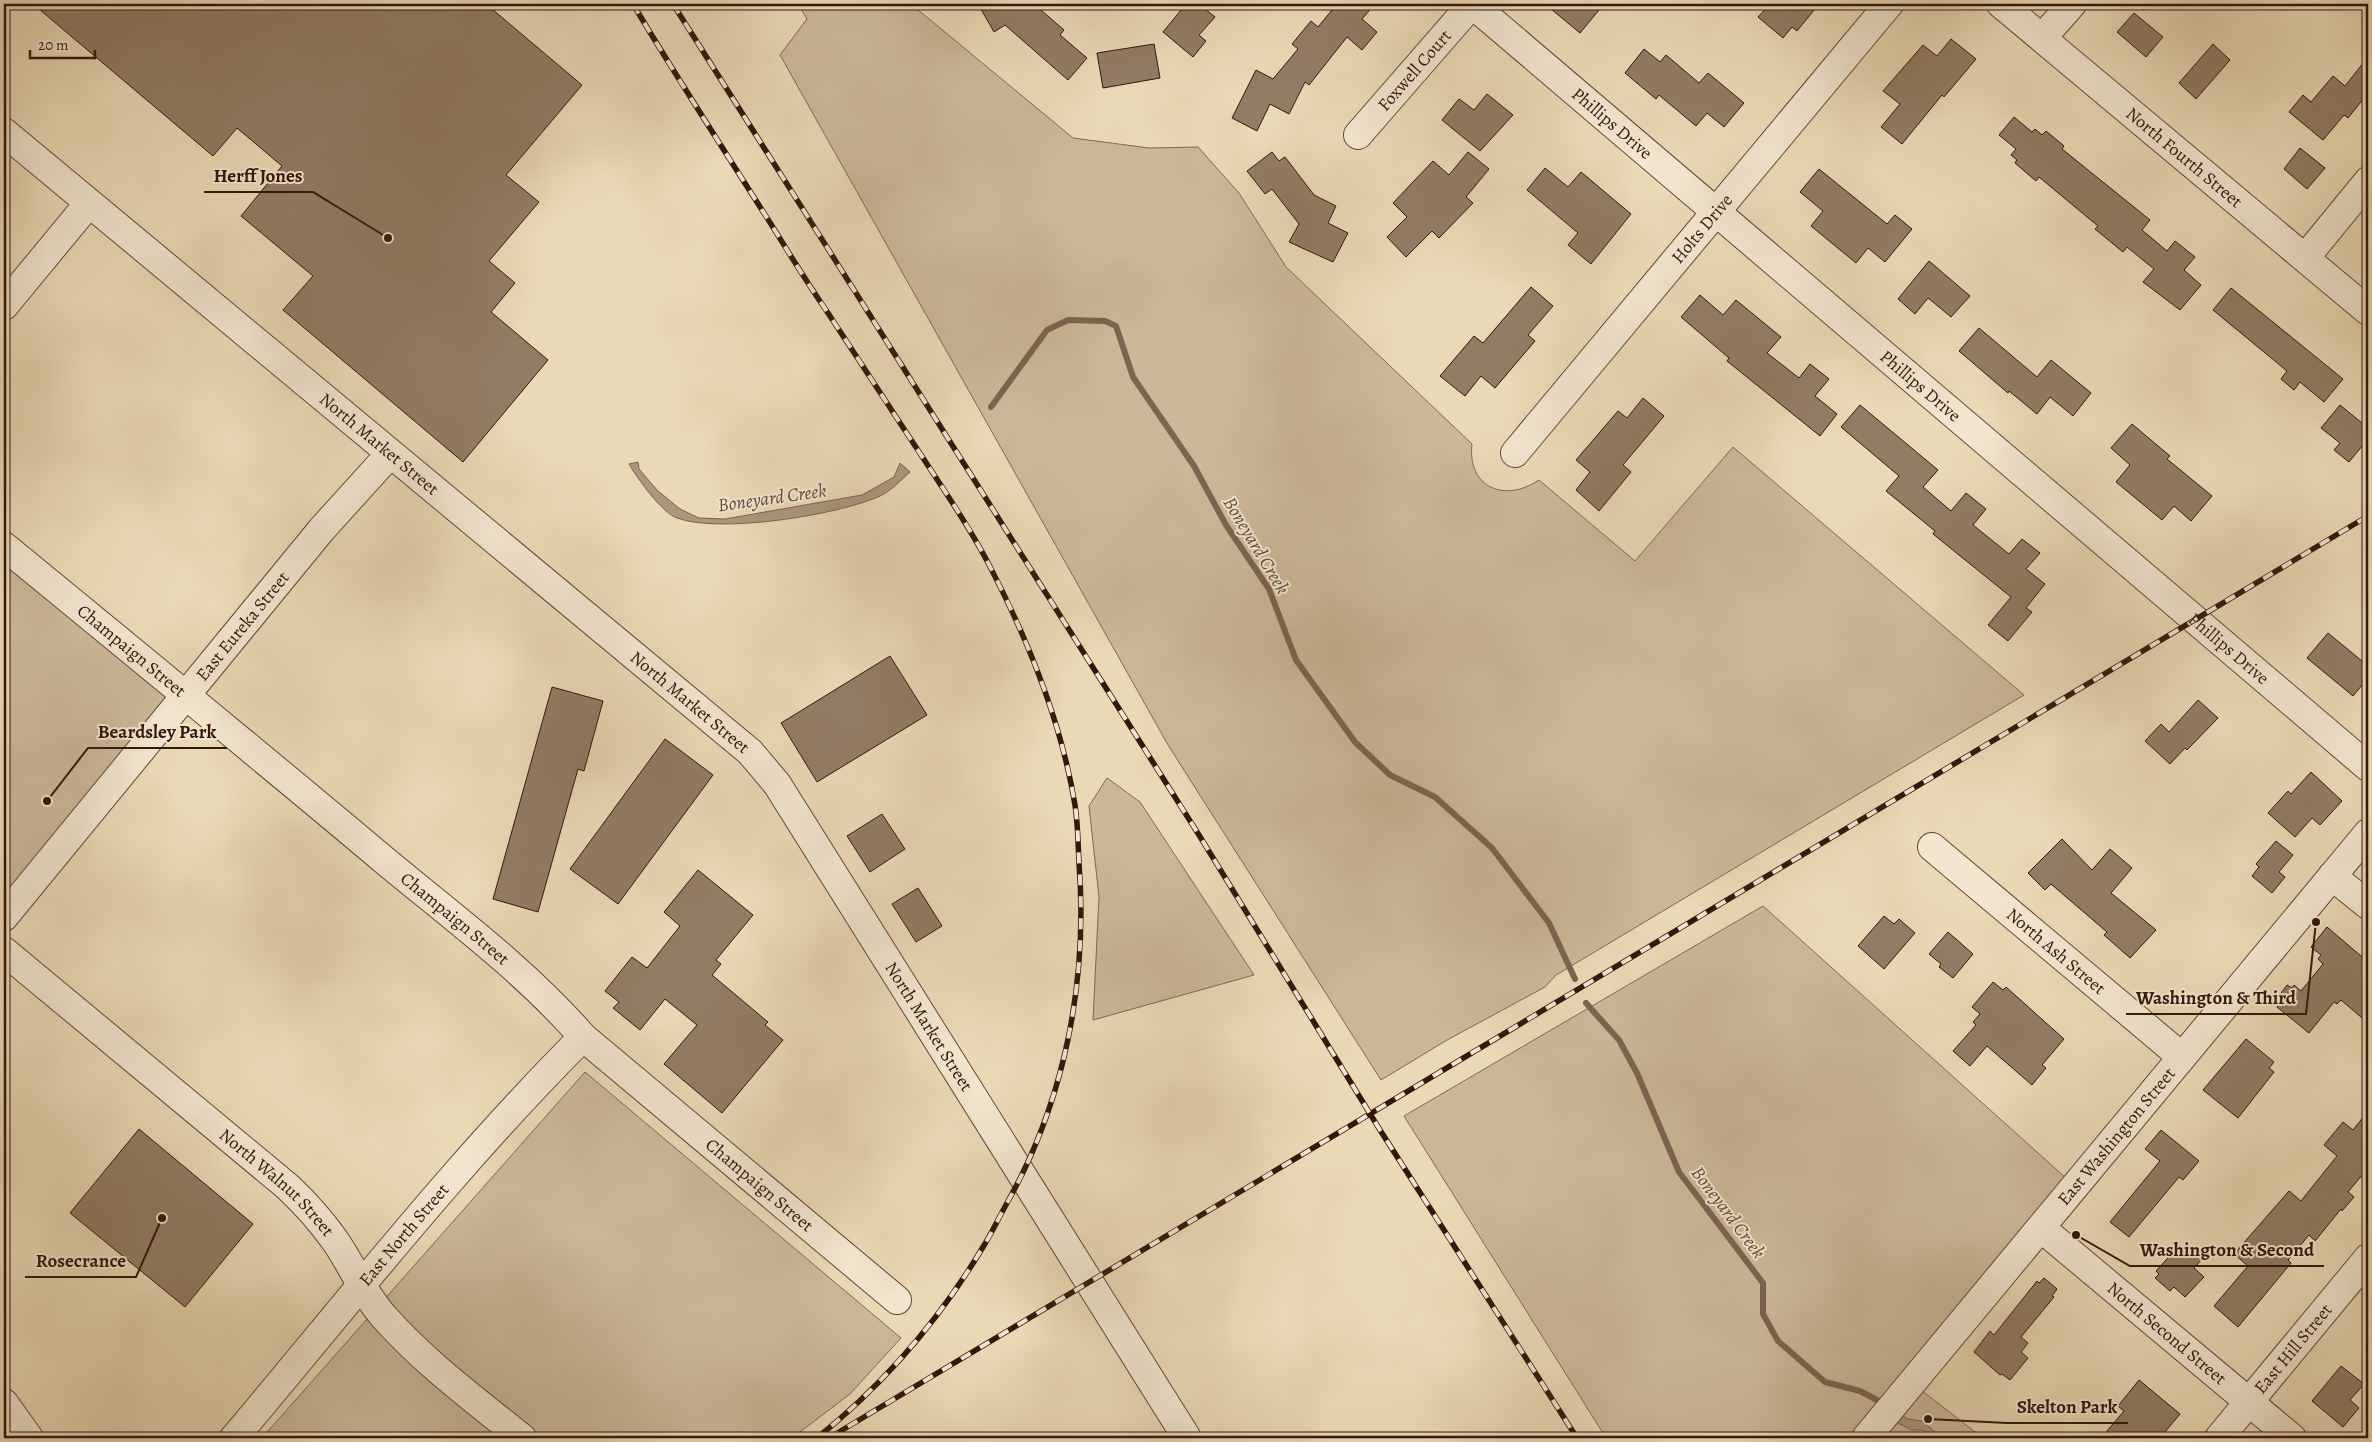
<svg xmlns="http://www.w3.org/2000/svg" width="2372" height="1442" font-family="Alegreya,serif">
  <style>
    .green { fill: #cbb898; stroke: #7f6852 }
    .water { fill: #ac977c; stroke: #7c644f }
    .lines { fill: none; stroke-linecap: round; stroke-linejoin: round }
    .stream { stroke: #7c644f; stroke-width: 6 }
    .building { fill: #927c64; stroke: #33170c }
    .minor-casing { stroke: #614836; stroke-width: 30 }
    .minor { stroke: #f1e6cf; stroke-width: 28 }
    .rail-casing { stroke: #33170c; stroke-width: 5.5 }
    .rail { stroke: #f1e6cf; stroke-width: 4; stroke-dasharray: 11; stroke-linecap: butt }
    .labels { text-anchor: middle; stroke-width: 4; stroke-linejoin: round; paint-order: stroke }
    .street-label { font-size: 18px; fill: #33170c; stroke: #f1e6cf }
    .water-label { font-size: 19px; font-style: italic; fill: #634a39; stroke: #f1e6cf }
    .leader { fill: none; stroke: #33170c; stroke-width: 2 }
    .callout-dot { fill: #33170c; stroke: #f1e6cf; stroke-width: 2 }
    .callout-label { font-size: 19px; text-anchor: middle; font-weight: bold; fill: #33170c; stroke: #f1e6cf; stroke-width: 4; stroke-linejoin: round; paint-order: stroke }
  </style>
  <rect width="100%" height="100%" fill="#ead9b5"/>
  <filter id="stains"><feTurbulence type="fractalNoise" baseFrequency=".004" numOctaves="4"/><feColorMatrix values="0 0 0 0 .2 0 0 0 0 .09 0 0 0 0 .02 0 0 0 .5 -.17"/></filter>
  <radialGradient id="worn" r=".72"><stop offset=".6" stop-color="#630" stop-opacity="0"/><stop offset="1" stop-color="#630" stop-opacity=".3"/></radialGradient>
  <!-- green -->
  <g class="green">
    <path d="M798,4H911L1073,138L1149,148L1198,147L1239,193L1286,267L1472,444C1467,488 1505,503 1539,480L1635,561L1733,447L2024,695L1556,975L1545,987L1447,1040L1381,1080L1168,745L780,55L807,19Z"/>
    <polygon points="4,550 177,695 4,907"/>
    <polygon points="1107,778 1140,802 1254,975 1093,1020 1099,897 1089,806"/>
    <polygon points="1763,906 2067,1179 1850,1438 1606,1438 1404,1116"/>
    <polygon points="585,1072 901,1338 850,1394 792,1438 262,1438"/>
    <polygon points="1921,1390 1983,1438 1882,1438"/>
  </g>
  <!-- water -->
  <g class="water">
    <path d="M638,462L639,469L657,490L680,509L699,518L725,519L862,495L894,477L900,463L910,472C901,480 891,491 880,496C839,515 719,534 677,518C662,513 637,478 629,464Z"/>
    <polygon points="1902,1415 1908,1419 1922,1421 1942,1438 1934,1438 1923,1430 1911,1430 1896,1422"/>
  </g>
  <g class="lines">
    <!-- stream -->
    <g class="stream">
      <polyline points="991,407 1047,330 1068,320 1105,321 1116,326 1133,377 1194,466 1226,525 1269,589 1296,660 1355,742 1390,775 1435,797 1492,848 1549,923 1575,979"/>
      <polyline points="1586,1003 1619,1040 1637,1073 1679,1172 1763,1283 1763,1314 1778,1341 1825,1382 1860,1391 1877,1400"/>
    </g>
  </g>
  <!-- building -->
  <g class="building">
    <polygon points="33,4 486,4 582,85 506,175 539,202 489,261 515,283 491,312 548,360 463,462 283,310 313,276 241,216 282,166 237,128 213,156"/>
    <polygon points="978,4 1034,4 1064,30 1060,35 1087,58 1068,80 1005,25 994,32"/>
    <polygon points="1186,4 1199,4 1215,17 1199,35 1206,41 1193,57 1163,32"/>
    <polygon points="1337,4 1375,4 1362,19 1377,32 1362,50 1347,37 1309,85 1305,82 1289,114 1270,104 1257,131 1232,118 1256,70 1273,79 1298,49 1292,44 1311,21 1318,27"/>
    <polygon points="1545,4 1604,4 1580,33"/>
    <polygon points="1770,4 1819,4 1797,31 1792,27 1783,38 1758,17"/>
    <polygon points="2134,13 2163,37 2146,57 2117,32"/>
    <polygon points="1951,39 1976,59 1944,97 1942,95 1902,144 1881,127 1900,104 1883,91 1923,45 1937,56"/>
    <polygon points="1154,44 1160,78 1103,88 1097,53"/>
    <polygon points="2213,44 2230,60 2196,99 2179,83"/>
    <polygon points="1644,49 1660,62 1666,55 1699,83 1708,73 1744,103 1724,127 1707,113 1696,126 1659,95 1656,99 1625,73"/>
    <polygon points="2368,57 2368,93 2348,118 2344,115 2323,140 2289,112 2303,95 2311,102 2333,76 2345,86"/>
    <polygon points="1487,94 1513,115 1480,151 1442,120 1459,99 1474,110"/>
    <polygon points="2014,117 2032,132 2035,129 2042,135 2046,131 2064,146 2062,149 2150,220 2142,230 2167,251 2175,241 2195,257 2184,270 2201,285 2180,310 2143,282 2154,269 2127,247 2123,252 2095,229 2098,226 2039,177 2036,181 2015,163 2017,160 2011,155 2016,149 1999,135"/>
    <polygon points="2300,148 2325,168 2307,189 2284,169"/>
    <polygon points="1272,152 1279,161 1285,157 1314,195 1336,206 1328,223 1348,233 1333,262 1289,242 1299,224 1272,189 1265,194 1247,171"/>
    <polygon points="1468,152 1489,169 1466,197 1473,203 1439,238 1432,231 1406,257 1387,237 1407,217 1393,203 1433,161 1449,175"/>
    <polygon points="1545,168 1568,187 1581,172 1631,214 1591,264 1568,245 1578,233 1527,190"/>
    <polygon points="1819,169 1887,224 1895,215 1912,229 1885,262 1868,248 1856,263 1811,226 1823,211 1800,192"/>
    <polygon points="1929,261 1970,296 1951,317 1928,298 1915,314 1898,299"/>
    <polygon points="1531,287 1553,306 1528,335 1535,341 1495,388 1481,376 1465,396 1440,376 1474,336 1483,343"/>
    <polygon points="2231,288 2343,379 2324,402 2300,382 2294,390 2281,379 2287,371 2213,310"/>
    <polygon points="1700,295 1723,315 1736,300 1781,337 1767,353 1799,378 1810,364 1829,379 1815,396 1837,414 1820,436 1727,361 1729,358 1681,317"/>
    <polygon points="1979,328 2037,377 2051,360 2091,393 2073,416 2050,397 2037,414 2009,391 2008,393 1959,351"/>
    <polygon points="1643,398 1664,416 1623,465 1631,472 1599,511 1576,490 1590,472 1576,460 1618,411 1627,418"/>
    <polygon points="1860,405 1938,470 1923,487 1951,511 1966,493 1986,509 1973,525 2009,554 2022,539 2040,553 2026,569 2045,584 2026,608 2032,612 2008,641 1988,625 2011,597 1933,534 1935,531 1886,491 1899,476 1841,427"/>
    <polygon points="2340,405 2368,428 2368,439 2349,462 2334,450 2340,443 2321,428"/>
    <polygon points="2132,424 2170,456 2167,459 2212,496 2191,521 2174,506 2162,520 2116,482 2130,465 2111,448"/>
    <polygon points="2328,633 2368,666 2368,678 2353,696 2307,658"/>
    <polygon points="890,656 927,715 817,782 781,723"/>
    <polygon points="552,687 603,701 584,771 578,769 538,912 493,899"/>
    <polygon points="2198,700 2218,718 2187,750 2185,748 2170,764 2145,741 2161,724 2169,732"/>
    <polygon points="665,739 713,775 618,904 570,869"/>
    <polygon points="2311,772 2342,801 2320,825 2312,818 2295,837 2268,813 2288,791 2291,794"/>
    <polygon points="882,814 905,849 870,872 847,836"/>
    <polygon points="2062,839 2092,870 2110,849 2132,868 2111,893 2156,930 2130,958 2104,935 2107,932 2051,884 2045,890 2028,873"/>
    <polygon points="2276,841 2293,855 2279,872 2285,877 2272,893 2252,876 2259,867 2256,864"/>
    <polygon points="698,870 753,915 716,960 721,964 712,975 768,1022 765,1025 783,1040 722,1113 664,1064 697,1025 665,999 640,1030 613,1008 619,1002 605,991 632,957 647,968 680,926 664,912"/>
    <polygon points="918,888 942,926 916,942 892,904"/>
    <polygon points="1884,916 1894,924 1899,919 1915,933 1884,969 1858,946"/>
    <polygon points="2327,927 2368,962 2368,1023 2341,1000 2337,1004 2334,1002 2309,1033 2277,1007 2280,1003 2276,1000 2287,985 2292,988 2294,985 2301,991 2323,964 2318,959 2321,955 2311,947"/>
    <polygon points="1948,932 1973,954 1953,978 1939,967 1941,964 1929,954"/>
    <polygon points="1993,982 2003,990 2006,987 2064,1039 2042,1065 2046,1068 2032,1085 1987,1046 1970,1066 1953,1051 1976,1025 1973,1022 1980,1014 1972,1007"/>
    <polygon points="2246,1039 2274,1062 2269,1068 2274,1072 2238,1118 2203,1090"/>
    <polygon points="2368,1111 2368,1168 2348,1192 2354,1197 2342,1211 2341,1209 2315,1241 2309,1235 2288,1260 2291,1263 2238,1327 2214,1306 2248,1266 2234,1254 2289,1191 2301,1201 2337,1156 2324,1145 2343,1122 2353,1130"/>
    <polygon points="139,1129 253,1224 185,1307 70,1213"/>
    <polygon points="2161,1130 2199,1161 2183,1180 2179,1177 2129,1237 2110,1222 2160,1161 2145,1149"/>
    <polygon points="2188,1246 2202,1259 2194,1268 2204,1277 2185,1297 2174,1287 2170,1291 2155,1278 2159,1274 2156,1271 2175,1250 2180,1255"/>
    <polygon points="2044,1278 2057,1289 2052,1296 2054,1297 2021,1337 2028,1343 2021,1352 2028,1358 2010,1380 2002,1374 2000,1375 1974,1352 1990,1331 1994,1335 2037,1281 2039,1283"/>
    <polygon points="2341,1366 2364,1384 2350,1400 2359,1408 2343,1427 2312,1401"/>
    <polygon points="2139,1380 2180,1414 2160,1438 2101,1438 2124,1411 2118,1406"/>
  </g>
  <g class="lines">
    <defs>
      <g id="minor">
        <path id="s1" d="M1472,4L2368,767"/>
        <path id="s2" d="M2001,4L2368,311"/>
        <polyline points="2042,38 2072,4"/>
        <path id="s3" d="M4,132L750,752L777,784L1187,1438"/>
        <path id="s4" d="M1358,135L1472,4"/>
        <polyline points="2305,258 2368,181"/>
        <polyline points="4,306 89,203"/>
        <path id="s5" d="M1515,453L1889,4"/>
        <path id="s6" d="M4,546C131,650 258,754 384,860C451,916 525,970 583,1037L897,1300"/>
        <path id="s7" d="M1932,847L2182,1057"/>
        <polyline points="2332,876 2368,905"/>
        <path id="s8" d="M4,917L322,529L390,454"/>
        <path id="s9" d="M4,951L288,1187C306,1204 322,1222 336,1242C353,1267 364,1295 385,1318C425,1363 475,1400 522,1438"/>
        <path id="s10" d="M2041,1228L2292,1438"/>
        <polyline points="4,1403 29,1438"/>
        <path id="s11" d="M234,1438C348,1303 457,1163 583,1037"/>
        <path id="s12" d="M1866,1438L2368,833"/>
        <path id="s13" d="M2219,1438L2368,1258"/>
      </g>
    </defs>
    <!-- minor casing -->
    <use href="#minor" class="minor-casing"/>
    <!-- minor -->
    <use href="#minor" class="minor"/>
    <defs>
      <g id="rail">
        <path d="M633,4C672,70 714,134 755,199C779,236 801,274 826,310C859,360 892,411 925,461C946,493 968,525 986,559C1026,635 1061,720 1075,805C1078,824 1078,844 1079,863C1088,981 1065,1100 1007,1203C999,1217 992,1233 983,1247C940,1319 883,1385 817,1438"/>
        <polyline points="673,4 1199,835 1380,1130 1577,1438"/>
        <polyline points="829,1438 2368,516"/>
      </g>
    </defs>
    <!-- rail casing -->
    <use href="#rail" class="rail-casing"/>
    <!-- rail -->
    <use href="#rail" class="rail"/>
  </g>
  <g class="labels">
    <!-- street labels -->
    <g class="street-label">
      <text dy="6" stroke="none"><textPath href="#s4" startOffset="86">Foxwell Court</textPath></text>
      <text dy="6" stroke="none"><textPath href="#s1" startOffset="184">Phillips Drive</textPath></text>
      <text dy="6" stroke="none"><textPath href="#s2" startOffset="239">North Fourth Street</textPath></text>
      <text dy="6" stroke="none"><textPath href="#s5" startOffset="292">Holts Drive</textPath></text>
      <text dy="6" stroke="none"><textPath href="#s1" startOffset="589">Phillips Drive</textPath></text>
      <text dy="6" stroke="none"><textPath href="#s3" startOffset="488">North Market Street</textPath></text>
      <text dy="6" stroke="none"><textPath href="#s8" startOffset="376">East Eureka Street</textPath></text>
      <text dy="6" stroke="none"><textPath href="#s1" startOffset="994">Phillips Drive</textPath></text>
      <text dy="6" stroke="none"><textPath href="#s6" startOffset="165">Champaign Street</textPath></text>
      <text dy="6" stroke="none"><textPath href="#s3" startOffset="892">North Market Street</textPath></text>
      <text dy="6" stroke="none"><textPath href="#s6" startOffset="585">Champaign Street</textPath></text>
      <text dy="6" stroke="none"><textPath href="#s7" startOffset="162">North Ash Street</textPath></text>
      <text dy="6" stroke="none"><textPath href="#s3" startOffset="1298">North Market Street</textPath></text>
      <text dy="6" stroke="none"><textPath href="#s12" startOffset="392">East Washington Street</textPath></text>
      <text dy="6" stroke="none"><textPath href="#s9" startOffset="358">North Walnut Street</textPath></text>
      <text dy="6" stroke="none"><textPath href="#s6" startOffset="990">Champaign Street</textPath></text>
      <text dy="6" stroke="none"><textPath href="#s11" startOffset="265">East North Street</textPath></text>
      <text dy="6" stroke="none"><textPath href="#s10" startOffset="164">North Second Street</textPath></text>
      <text dy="6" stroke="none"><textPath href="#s13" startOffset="116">East Hill Street</textPath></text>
    </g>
    <!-- water labels -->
    <g class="water-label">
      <text transform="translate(772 497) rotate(-8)" y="7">Boneyard Creek</text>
      <text transform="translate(1257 545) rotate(59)" y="7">Boneyard Creek</text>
      <text transform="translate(1729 1212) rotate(53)" y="7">Boneyard Creek</text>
    </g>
  </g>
  <!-- callouts -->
  <path class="leader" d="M388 238L313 192H204M47 801L88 748H227M2316 922L2306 1014H2126M2076 1235L2130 1266H2324M162 1218L136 1277H25M1928 1419L2007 1423H2128"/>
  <g class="callout-dot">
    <circle cx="388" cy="238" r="5"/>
    <circle cx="47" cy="801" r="5"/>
    <circle cx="2316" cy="922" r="5"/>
    <circle cx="2076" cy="1235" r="5"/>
    <circle cx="162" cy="1218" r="5"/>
    <circle cx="1928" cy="1419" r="5"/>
  </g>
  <g class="callout-label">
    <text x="258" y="182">Herff Jones</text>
    <text x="157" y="738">Beardsley Park</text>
    <text x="2216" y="1004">Washington &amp; Third</text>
    <text x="2227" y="1256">Washington &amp; Second</text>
    <text x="81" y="1267">Rosecrance</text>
    <text x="2067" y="1413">Skelton Park</text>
  </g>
  <!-- margin -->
  <rect width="2372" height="1442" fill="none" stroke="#ead9b5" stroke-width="20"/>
  <rect x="5" y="5" width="2362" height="1432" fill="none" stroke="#33170c" stroke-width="2.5"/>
  <rect x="10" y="10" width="2352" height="1422" fill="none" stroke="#33170c"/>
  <!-- scale -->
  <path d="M30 50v8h65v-8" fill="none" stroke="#33170c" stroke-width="2.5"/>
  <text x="38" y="50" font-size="15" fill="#33170c" stroke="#f1e6cf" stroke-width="4" paint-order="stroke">20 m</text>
  <rect width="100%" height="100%" filter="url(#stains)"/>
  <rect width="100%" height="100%" fill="url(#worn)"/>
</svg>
